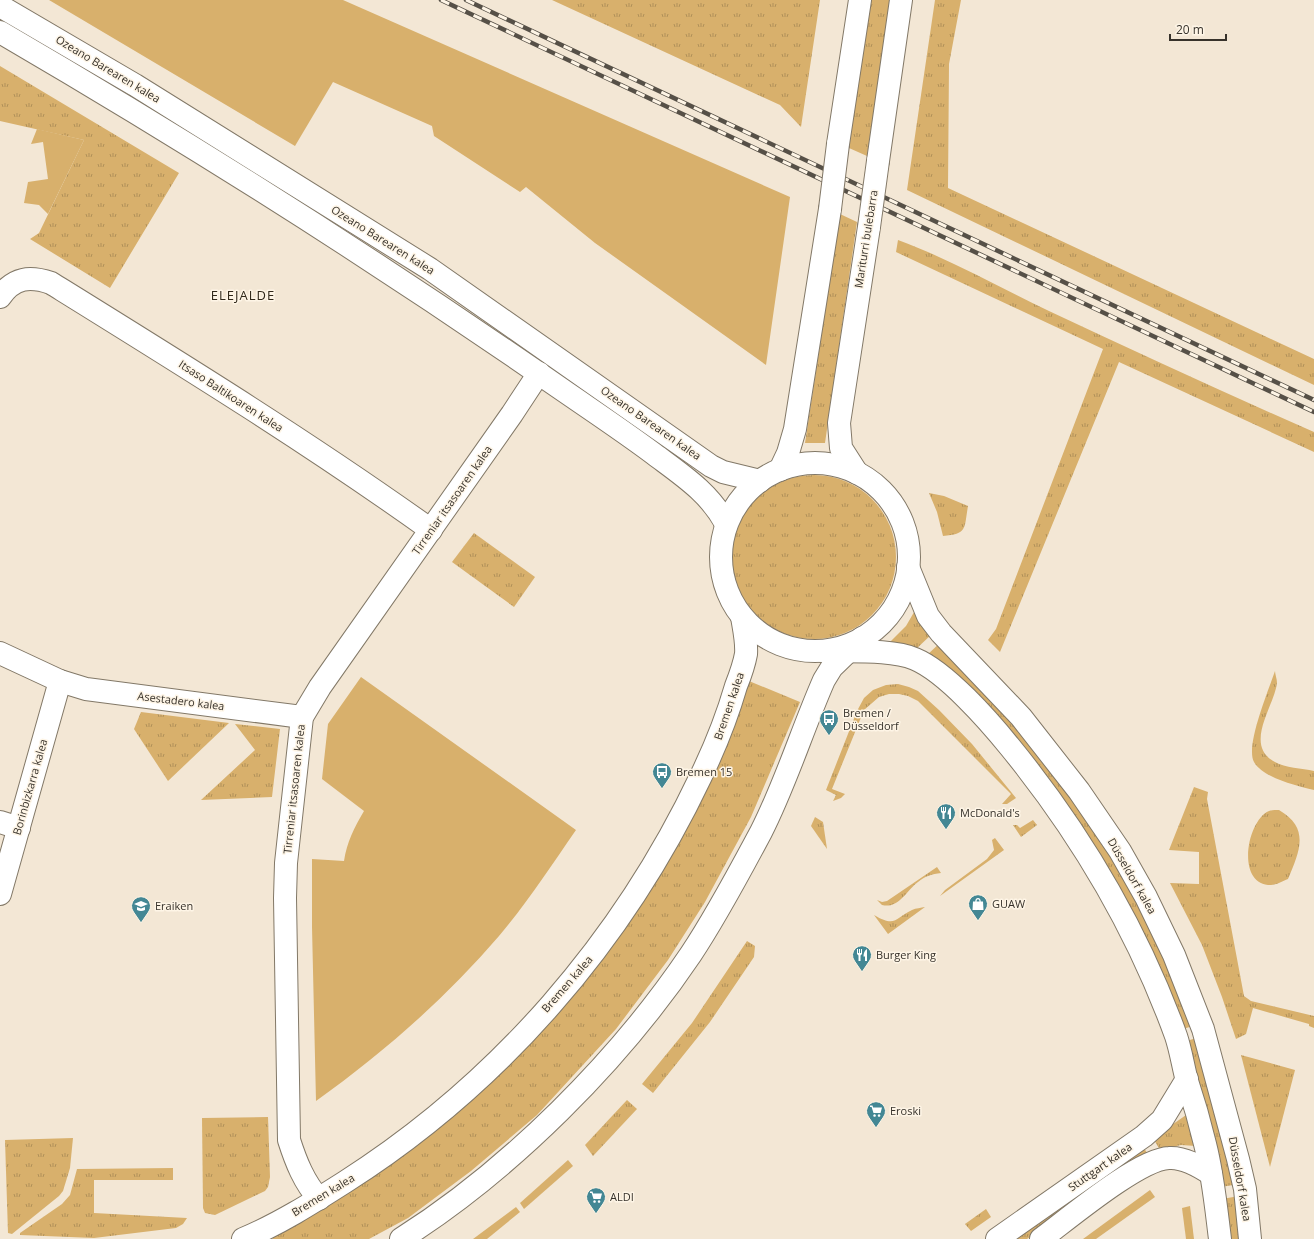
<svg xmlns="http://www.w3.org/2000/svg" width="1314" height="1239" font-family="'Open Sans',sans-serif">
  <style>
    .grass { fill: url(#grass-tufts) }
    .green { fill: #d8b06c }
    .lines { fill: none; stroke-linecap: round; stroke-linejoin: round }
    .minor-casing { stroke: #827867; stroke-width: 24 }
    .secondary-casing { stroke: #827867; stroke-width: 24 }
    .minor { stroke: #fff; stroke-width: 22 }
    .secondary { stroke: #fff; stroke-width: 22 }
    .rail-casing { stroke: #565047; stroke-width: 4.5 }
    .rail { stroke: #fef5e6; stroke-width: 3; stroke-dasharray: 9; stroke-linecap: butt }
    .secondary-bridge-casing { stroke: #827867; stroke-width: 24; stroke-linecap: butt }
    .secondary-bridge { stroke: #fff; stroke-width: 22 }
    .labels { text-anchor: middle; stroke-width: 3; stroke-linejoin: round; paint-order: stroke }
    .street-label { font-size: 11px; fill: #37322b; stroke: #fef5e6 }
    .poi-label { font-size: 11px; fill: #37322b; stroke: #fef5e6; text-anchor: start }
    .quarter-label { font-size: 13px; letter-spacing: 1px; fill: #31281a; stroke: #fef5e6 }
  </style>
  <defs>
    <pattern id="grass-tufts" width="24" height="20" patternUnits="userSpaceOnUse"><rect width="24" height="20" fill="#d8b06c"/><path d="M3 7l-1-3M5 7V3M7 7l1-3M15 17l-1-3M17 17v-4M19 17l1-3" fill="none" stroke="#b09059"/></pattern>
  </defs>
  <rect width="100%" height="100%" fill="#f3e7d5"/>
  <!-- grass -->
  <g class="grass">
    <polygon points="552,0 820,0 801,127 780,105"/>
    <polygon points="870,0 890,0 867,156 849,148"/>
    <polygon points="935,0 961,0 949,64 948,188 1314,359 1314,385 907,190"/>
    <polygon points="0,66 179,173 110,288 30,239 39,233 84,140 0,121"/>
    <polygon points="840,214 857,222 825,443 805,443"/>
    <path d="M898,240C950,259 998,287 1049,311C1137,352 1225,393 1314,432V452L1119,362L1000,652L988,640L996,629L1103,349L896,252Z"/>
    <circle cx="814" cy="557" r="82"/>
    <path d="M929,493L944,496L968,506C964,528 968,534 943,536L937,512Z"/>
    <polygon points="474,533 535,577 514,607 452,562"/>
    <polygon points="917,607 932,634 915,650 885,647 906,626"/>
    <polygon points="942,641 1006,709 1125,869 1196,1025 1180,1030 1128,911 926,656"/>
    <path d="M1275,671C1275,674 1277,679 1277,683C1274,707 1243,745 1275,762C1285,768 1302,768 1314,771V790C1298,786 1263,778 1254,762C1245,746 1269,689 1275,671Z"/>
    <polygon points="749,681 800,702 751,817 705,902 668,960 616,1029 537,1115 471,1171 408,1218 369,1239 273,1239 270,1235 566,999"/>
    <polygon points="898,684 909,687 918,691 939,710 972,744 1016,798 1007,804 1002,804 1011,794 918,701 908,696 899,694 889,694 879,697 864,710 832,789 845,794 841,798 833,801 836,795 826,790 857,711 864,698 873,690 886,685"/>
    <polygon points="141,712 229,723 168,781 134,729"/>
    <polygon points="235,724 280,729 272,797 201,800 255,750"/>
    <polygon points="1194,787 1208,792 1207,799 1244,996 1251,1001 1314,1016 1314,1028 1309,1026 1309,1024 1253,1008 1246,1034 1236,1039 1222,997 1202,945 1170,883 1199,884 1199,852 1169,850"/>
    <path d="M1279,810C1310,828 1300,851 1288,879C1283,881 1276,885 1271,885C1235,885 1247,820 1269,811C1272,810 1276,810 1279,810Z"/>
    <polygon points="815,817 823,822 827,849 811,826"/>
    <polygon points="1033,820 1037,825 1021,837 1013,825 1017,825 1020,828"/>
    <polygon points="995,838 1004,850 940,896 945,890 987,859 994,850 992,840"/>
    <path d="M937,867L941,873C932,874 925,876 918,882C906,891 899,909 882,905L877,900L882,902L887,901Z"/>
    <path d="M925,907L888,934L874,915C896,928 895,918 912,910C916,908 921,908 925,907Z"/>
    <polygon points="747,941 755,946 754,957 710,1022 653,1093 642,1084 692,1023"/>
    <polygon points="1200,1037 1239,1184 1221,1187 1183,1042"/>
    <polygon points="1241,1055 1295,1070 1270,1167"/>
    <polygon points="627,1100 637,1109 593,1156 585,1145"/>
    <polygon points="1189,1113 1196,1146 1181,1145 1160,1150 1153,1138"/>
    <polygon points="268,1117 270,1177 268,1187 265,1191 215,1215 205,1213 203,1208 202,1118"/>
    <polygon points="73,1138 70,1168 63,1191 59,1196 12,1234 8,1233 5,1140"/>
    <polygon points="1143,1146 1148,1155 1135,1161 1027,1239 1013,1239"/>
    <polygon points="568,1160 573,1166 524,1209 520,1203"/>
    <polygon points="173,1168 173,1180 94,1180 94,1213 187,1218 183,1224 176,1228 94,1238 20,1235 20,1233 62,1204 70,1195 77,1169"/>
    <polygon points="1239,1196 1244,1239 1226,1239 1222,1199"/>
    <polygon points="516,1207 520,1212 487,1239 473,1239"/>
    <polygon points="986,1209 991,1217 971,1231 965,1224"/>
  </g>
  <!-- green -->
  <g class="green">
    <polygon points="49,0 343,0 790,197 766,365 595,243 526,187 520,192 434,136 432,126 333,82 295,146"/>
    <polygon points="37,129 84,140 48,214 39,205 24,203 28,182 48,179 43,142 31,144"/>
    <path d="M361,677L576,830C551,866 527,903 499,936C445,999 383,1053 316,1101L312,927V859L344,861C347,842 354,828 364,811L322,779L328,724Z"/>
    <polygon points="1150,1190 1155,1197 1096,1239 1083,1239"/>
    <polygon points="1190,1206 1194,1239 1186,1239 1182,1208"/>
  </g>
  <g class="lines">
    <defs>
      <g id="minor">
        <polyline points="0,6 135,85 430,269 711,466 723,472 760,481"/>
        <path d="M0,32C194,145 383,265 567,393C596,413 626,433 654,454C682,475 710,493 726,524"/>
        <path d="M0,297C14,277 30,276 51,283C180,363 308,442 431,530"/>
        <polyline points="908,567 928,616 941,633 1021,717 1079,791 1120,851 1146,897 1174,955 1203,1029 1238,1159 1245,1189 1250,1239"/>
        <path d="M823,651C849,652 892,649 915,659C946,672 989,721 1010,747C1081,834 1138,931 1176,1036C1181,1051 1183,1066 1187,1081C1194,1102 1200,1123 1205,1144C1213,1175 1216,1207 1220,1239"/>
        <polyline points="0,653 60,681 86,689 302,717"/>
        <polyline points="0,822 19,828"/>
        <polyline points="0,894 60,681"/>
        <path d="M319,1199C304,1182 296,1162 289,1140L285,898L286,863L302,717L320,687L512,414L539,373"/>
        <polyline points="997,1239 1144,1136 1162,1120 1187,1079"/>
        <path d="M1041,1239C1068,1219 1139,1159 1169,1158C1184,1157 1199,1166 1211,1174"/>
      </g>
      <g id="secondary">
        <polyline points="838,144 860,0"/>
        <polyline points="878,161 901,0"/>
        <circle cx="815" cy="557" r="94"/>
        <polyline points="780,470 788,453 795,429 830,209"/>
        <polyline points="857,473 841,448 839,423 869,227"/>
        <path d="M243,1239C279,1224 312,1203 345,1182C499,1084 623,941 701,776C715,747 727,717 736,686C740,676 744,665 746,654C747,642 744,629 742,617"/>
        <path d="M401,1239C510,1170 619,1061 691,954C717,915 739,873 761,832C786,783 802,730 824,680L832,667L862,638"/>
      </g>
    </defs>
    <!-- minor casing -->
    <use href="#minor" class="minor-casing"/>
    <!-- secondary casing -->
    <use href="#secondary" class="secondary-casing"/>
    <!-- minor -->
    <use href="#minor" class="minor"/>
    <!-- secondary -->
    <use href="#secondary" class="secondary"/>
    <defs>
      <g id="rail">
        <polyline points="441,0 1314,412"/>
        <polyline points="466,0 1314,400"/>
      </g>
    </defs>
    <!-- rail casing -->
    <use href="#rail" class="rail-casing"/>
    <!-- rail -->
    <use href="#rail" class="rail"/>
    <defs>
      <g id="secondary-bridge">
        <polyline points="830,209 838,144"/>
        <polyline points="869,227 878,161"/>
      </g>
    </defs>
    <!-- secondary-bridge casing -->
    <use href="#secondary-bridge" class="secondary-bridge-casing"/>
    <!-- secondary-bridge -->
    <use href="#secondary-bridge" class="secondary-bridge"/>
  </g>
  <!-- icons -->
  <defs>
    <symbol id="bus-pin" viewBox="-11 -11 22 30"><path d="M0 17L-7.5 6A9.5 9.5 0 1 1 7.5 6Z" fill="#438794" stroke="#fef5e6"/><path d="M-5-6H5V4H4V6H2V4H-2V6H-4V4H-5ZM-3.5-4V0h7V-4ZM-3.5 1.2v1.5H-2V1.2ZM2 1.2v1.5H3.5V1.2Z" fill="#fff"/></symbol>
    <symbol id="restaurant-pin" viewBox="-11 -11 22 30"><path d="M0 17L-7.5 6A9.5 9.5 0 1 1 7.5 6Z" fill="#438794" stroke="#fef5e6"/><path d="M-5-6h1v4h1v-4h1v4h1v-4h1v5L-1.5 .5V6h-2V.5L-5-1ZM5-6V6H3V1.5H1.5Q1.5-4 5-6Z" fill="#fff"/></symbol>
    <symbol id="shop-pin" viewBox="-11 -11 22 30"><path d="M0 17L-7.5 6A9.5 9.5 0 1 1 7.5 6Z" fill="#438794" stroke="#fef5e6"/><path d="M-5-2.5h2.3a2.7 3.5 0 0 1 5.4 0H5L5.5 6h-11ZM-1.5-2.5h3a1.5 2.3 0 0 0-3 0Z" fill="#fff"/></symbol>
    <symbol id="university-pin" viewBox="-11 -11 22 30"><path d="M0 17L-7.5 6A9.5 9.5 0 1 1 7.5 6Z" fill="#438794" stroke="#fef5e6"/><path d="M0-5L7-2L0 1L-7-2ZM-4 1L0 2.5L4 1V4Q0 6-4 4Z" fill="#fff"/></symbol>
    <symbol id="supermarket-pin" viewBox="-11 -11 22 30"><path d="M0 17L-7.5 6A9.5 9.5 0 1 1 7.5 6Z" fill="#438794" stroke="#fef5e6"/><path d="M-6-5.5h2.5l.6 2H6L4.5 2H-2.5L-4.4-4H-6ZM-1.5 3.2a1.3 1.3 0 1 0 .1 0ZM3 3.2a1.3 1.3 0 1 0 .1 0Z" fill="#fff"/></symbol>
  </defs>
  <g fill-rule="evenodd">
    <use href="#bus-pin" x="818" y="708" width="22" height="30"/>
    <use href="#bus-pin" x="651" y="761" width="22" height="30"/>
    <use href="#restaurant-pin" x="935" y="802" width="22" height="30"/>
    <use href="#shop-pin" x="967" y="893" width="22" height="30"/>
    <use href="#university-pin" x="130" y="895" width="22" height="30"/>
    <use href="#restaurant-pin" x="851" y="944" width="22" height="30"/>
    <use href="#supermarket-pin" x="865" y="1100" width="22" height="30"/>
    <use href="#supermarket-pin" x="585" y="1186" width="22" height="30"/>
  </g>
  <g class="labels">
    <!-- street labels -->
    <g class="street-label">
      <text transform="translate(108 69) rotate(31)" y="4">Ozeano Barearen kalea</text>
      <text transform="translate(866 239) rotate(-81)" y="4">Mariturri bulebarra</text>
      <text transform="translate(383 240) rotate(32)" y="4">Ozeano Barearen kalea</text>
      <text transform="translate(231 396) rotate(33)" y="4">Itsaso Baltikoaren kalea</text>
      <text transform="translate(651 423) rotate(35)" y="4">Ozeano Barearen kalea</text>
      <text transform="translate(452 500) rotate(-55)" y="4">Tirreniar itsasoaren kalea</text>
      <text transform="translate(181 701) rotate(7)" y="4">Asestadero kalea</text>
      <text transform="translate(729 706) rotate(-71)" y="4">Bremen kalea</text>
      <text transform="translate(30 787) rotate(-74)" y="4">Borinbizkarra kalea</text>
      <text transform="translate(294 789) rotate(-84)" y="4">Tirreniar itsasoaren kalea</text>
      <text transform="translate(1132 876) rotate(60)" y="4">Düsseldorf kalea</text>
      <text transform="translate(567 984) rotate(-49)" y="4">Bremen kalea</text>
      <text transform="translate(1100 1167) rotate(-35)" y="4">Stuttgart kalea</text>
      <text transform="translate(1240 1179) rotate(80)" y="4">Düsseldorf kalea</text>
      <text transform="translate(323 1195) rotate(-31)" y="4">Bremen kalea</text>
    </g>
    <!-- poi labels -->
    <g class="poi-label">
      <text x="843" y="717">Bremen /<tspan x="843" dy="13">Düsseldorf</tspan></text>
      <text x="676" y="776">Bremen 15</text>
      <text x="960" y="817">McDonald's</text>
      <text x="992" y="908">GUAW</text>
      <text x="155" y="910">Eraiken</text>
      <text x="876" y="959">Burger King</text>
      <text x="890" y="1115">Eroski</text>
      <text x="610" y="1201">ALDI</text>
    </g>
    <!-- quarter labels -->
    <g class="quarter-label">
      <text x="243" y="300">ELEJALDE</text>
    </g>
  </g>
  <!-- scale -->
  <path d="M1170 34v6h56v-6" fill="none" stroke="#37322b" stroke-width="2"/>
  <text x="1176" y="34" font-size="12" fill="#37322b" stroke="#fef5e6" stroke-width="3" paint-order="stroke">20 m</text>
</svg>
